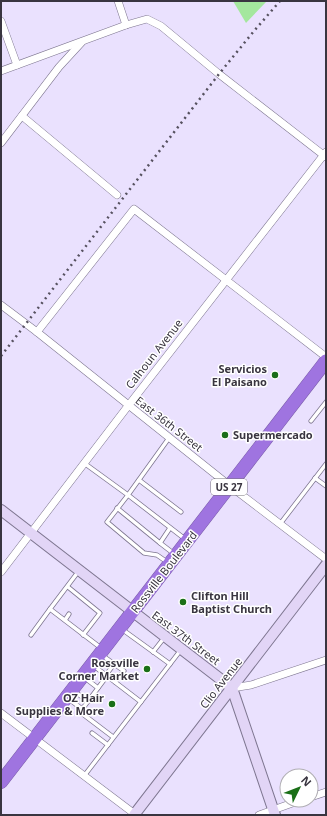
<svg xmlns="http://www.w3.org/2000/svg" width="327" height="816" font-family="'Noto Sans',sans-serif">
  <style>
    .green { fill: #a4e79e }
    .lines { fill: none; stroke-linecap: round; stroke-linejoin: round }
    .lane-casing { stroke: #7e7690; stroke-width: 5 }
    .street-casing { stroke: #7e7690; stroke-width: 8 }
    .secondary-casing { stroke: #7e7690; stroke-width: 12 }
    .highway-casing { stroke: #7b5ea8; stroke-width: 14 }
    .lane { stroke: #fff; stroke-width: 3.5 }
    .street { stroke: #fff; stroke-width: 7 }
    .secondary { stroke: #e2d5f6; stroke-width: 10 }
    .highway { stroke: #9f74e0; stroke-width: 13 }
    .rail { stroke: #56515f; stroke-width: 2.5; stroke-dasharray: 2 4; stroke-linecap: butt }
    .poi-dot { fill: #1a6f17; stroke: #fff; stroke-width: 1.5 }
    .labels { text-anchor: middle; stroke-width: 3; stroke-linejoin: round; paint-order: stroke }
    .shield { fill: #fff; stroke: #747279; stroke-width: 1 }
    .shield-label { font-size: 10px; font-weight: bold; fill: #393540 }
    .street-label { font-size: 11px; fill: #393540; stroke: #fff }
    .poi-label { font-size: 11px; font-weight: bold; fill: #393540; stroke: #fff; text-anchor: end }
  </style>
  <rect width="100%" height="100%" fill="#eae1fe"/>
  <!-- green -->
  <polygon class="green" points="233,1 267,1 246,23"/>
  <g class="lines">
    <defs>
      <g id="lane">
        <polyline points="311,421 326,402"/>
        <polyline points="169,438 128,495 185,539"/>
        <polyline points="84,463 128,495 107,522 144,553 157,555 167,562"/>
        <polyline points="315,478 326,486"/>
        <polyline points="139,480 181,512"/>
        <polyline points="117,508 160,543 170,528"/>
        <polyline points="280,524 326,464"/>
        <polyline points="160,543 173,553"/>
        <polyline points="78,572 50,609 101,648"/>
        <polyline points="68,587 100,613 83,635"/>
        <polyline points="65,620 69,614"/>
        <polyline points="123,630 170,664"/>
        <polyline points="31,635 50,609"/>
        <polyline points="153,652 164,638"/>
        <polyline points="103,656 124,671 115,682"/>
        <polyline points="94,666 141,702"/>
        <polyline points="106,675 114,664"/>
        <polyline points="107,676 80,712 113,737"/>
        <polyline points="85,678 98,688"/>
        <polyline points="75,692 88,701"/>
        <polyline points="69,699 82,709"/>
        <polyline points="92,733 108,745"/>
        <polyline points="84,776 180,651"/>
      </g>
      <g id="street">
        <polyline points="118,1 126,25"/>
        <polyline points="1,21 17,65"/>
        <polyline points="1,71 126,25 147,19 161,26 219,74 326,157"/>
        <polyline points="22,116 117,195"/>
        <polyline points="1,143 59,67 82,42"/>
        <polyline points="1,305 37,332 230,486 326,559"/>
        <polyline points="37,332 134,209 326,357"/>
        <polyline points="1,572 128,406 326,152"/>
        <polyline points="232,688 251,685 326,660"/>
        <polyline points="1,713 136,815"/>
        <polyline points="311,797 326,792"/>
        <polyline points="259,815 301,800"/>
      </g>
      <g id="secondary">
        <polyline points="1,510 232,688 275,815"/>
        <polyline points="134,815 326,565"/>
      </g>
      <polyline id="highway" points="1,782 326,361"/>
    </defs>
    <!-- lane casing -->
    <use href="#lane" class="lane-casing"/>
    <!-- street casing -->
    <use href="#street" class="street-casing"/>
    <!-- secondary casing -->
    <use href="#secondary" class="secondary-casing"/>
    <!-- highway casing -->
    <use href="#highway" class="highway-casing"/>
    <!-- lane -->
    <use href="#lane" class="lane"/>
    <!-- street -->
    <use href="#street" class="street"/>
    <!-- secondary -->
    <use href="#secondary" class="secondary"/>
    <!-- highway -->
    <use href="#highway" class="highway"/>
    <!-- rail -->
    <polyline class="rail" points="1,356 219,74 254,31 280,1"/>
  </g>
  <!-- markers -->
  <g class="poi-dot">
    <circle cx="275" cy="375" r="4"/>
    <circle cx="225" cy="435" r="4"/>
    <circle cx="183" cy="602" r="4"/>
    <circle cx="147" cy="669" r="4"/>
    <circle cx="112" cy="704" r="4"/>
  </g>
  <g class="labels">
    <!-- shield labels -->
    <rect class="shield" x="211" y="479" width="36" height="16" rx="3"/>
    <g class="shield-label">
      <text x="229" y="491">US 27</text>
    </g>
    <!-- street labels -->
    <g class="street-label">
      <text transform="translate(154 354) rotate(-52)" y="4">Calhoun Avenue</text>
      <text transform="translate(169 424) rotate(38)" y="4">East 36th Street</text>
      <text transform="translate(164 572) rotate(-52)" y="4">Rossville Boulevard</text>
      <text transform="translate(186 638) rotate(37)" y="4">East 37th Street</text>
      <text transform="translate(221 683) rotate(-52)" y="4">Clio Avenue</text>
    </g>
    <!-- poi labels -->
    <g class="poi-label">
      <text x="267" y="373">Servicios<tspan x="267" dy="13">El Paisano</tspan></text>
      <text x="233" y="439" text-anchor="start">Supermercado</text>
      <text x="191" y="600" text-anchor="start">Clifton Hill<tspan x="191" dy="13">Baptist Church</tspan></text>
      <text x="139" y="667">Rossville<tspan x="139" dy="13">Corner Market</tspan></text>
      <text x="104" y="702">OZ Hair<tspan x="104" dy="13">Supplies &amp; More</tspan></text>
    </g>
  </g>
  <!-- border -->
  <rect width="327" height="816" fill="none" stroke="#393540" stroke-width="4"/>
  <!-- north arrow -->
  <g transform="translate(299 788) rotate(47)"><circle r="19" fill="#ffffff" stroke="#b0aeb3"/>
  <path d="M0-3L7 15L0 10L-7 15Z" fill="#1a6f17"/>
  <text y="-6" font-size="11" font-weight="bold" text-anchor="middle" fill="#393540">N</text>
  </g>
</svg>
